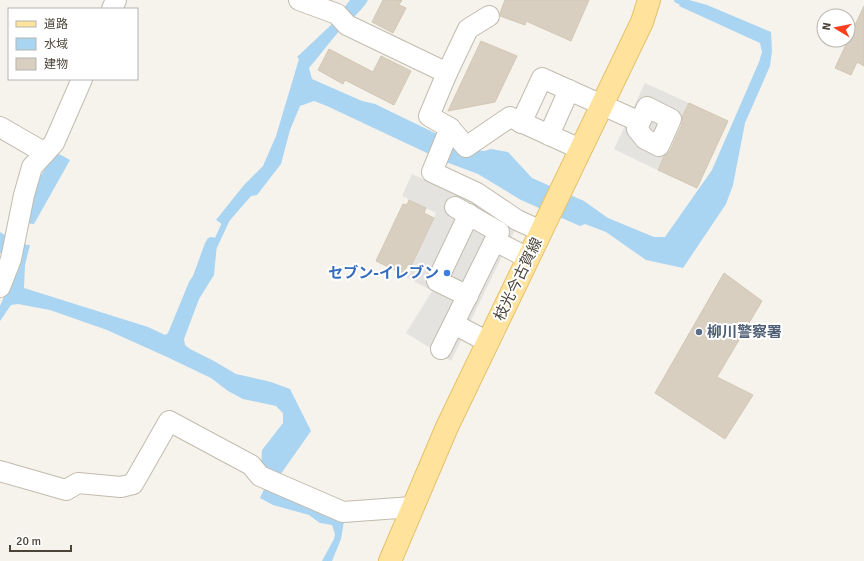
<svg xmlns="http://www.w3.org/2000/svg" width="864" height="561" font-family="Signika,'Noto Sans JP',sans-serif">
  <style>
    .parking { fill: #e5e3e0 }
    .water { fill: #a9d4f2 }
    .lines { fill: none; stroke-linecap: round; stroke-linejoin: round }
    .stream { stroke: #a9d4f2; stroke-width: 6 }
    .building { fill: #d8cfc1; stroke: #d3c7b4 }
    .minor-casing { stroke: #c2bbae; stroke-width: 22 }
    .major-casing { stroke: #e6c16a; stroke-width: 24 }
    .minor { stroke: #fff; stroke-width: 20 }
    .major { stroke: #ffe39c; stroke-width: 22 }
    .shop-dot { fill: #3f7fe0; stroke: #fff; stroke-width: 1.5 }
    .service-dot { fill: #5c6f8a; stroke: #fff; stroke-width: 1.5 }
    .labels { text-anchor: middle; stroke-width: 4; stroke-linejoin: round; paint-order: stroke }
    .shop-label { font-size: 15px; font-weight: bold; fill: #366cbe; stroke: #fff; text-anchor: end }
    .street-label { font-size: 15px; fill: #4b4439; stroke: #fff }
    .service-label { font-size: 15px; font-weight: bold; fill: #4e5e75; stroke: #fff; text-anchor: start }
  </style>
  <rect width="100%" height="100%" fill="#f6f3ec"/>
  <!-- parking -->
  <g class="parking">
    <polygon points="645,83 689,103 657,170 614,149"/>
    <polygon points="412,174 471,201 515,230 451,361 406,333 432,291 406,277 436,213 402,196"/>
  </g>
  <!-- water -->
  <g class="water">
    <path d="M350,0H368C362,11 352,18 343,27C331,40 320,55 309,68L312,79L362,101L375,104L468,149L484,151L491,149L508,152L532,178L584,201L608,218L654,237H665L712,170L759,62L762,52L760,43L679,6L682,0H689L707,5L771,32L772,51L770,66L745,123L733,185L726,204L683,268L646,260L606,232L585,224L580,226L521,200L478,174L446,162L327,106L314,101L300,106L290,130L281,164L257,195L251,196L225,226L216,220L244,185L263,166L276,136L299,59L297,57L331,25Z"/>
    <polygon points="59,154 70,160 34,224 24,223 34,187 52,157"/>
    <polygon points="0,232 8,237 5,254 0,253"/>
    <polygon points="211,237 216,238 217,244 214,275 199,299 184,339 185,345 190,349 214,361 236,374 271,382 290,389 311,431 278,478 261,468 262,450 283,423 283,413 276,406 243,399 228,391 211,378 167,357 107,330 50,310 18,304 11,305 0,321 0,306 7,289 21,244 30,245 25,265 24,288 148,327 165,335 168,333 189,282 193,276 205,243 208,238"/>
    <polygon points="265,487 344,521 341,539 332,561 322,561 334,539 335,534 332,525 320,523 309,515 273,505 260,498"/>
  </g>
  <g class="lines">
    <!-- stream -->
    <g class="stream">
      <polyline points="677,0 688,5"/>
      <polyline points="214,247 227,219"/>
    </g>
  </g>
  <!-- building -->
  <g class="building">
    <polygon points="383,0 402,0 399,5 406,8 393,33 372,22"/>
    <polygon points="505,0 589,0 571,41 526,21 525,25 500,16 500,13"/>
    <polygon points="864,6 864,66 857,62 851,75 835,68"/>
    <polygon points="481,41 517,56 495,102 448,111"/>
    <polygon points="329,49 373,72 381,56 411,71 394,105 345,80 343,84 318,70"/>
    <polygon points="689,103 728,121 697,188 658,170 664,156 670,151 682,124 682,117"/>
    <polygon points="409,200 426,208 424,213 434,218 411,266 408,264 403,274 376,261 403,204 407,205"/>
    <polygon points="724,273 762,301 717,377 753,395 725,439 655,393"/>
  </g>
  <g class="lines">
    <defs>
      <g id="minor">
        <polyline points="299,0 337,14 347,25 447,73 429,116 450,128 432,172 477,193 517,220 541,231"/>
        <polyline points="112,9 116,0"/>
        <polyline points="447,73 468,29 489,16"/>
        <polyline points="521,123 542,78 640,122 647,107 671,119 659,146 645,139 637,129 640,122"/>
        <polyline points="0,127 45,153"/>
        <polyline points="450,128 466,147 510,117 580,149"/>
        <polyline points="549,135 569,90"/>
        <polyline points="495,241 528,258"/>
        <polyline points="0,287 11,259 24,195 32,167 54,143 82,79"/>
        <polyline points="468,296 437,281 469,214"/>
        <polyline points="454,324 488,342"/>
        <polyline points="441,349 499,232 455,207"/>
        <polyline points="0,471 66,490 78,483 121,487 133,484 169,421 251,465 260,476 343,512 412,507"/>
      </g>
      <polyline id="major" points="390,561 447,427 642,22 649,0"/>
    </defs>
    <!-- minor casing -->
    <use href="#minor" class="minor-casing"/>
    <!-- major casing -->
    <use href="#major" class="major-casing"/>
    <!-- minor -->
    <use href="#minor" class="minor"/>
    <!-- major -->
    <use href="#major" class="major"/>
  </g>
  <!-- markers -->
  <circle class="shop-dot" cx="447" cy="273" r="4"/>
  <circle class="service-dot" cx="699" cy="332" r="4"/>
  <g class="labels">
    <!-- shop labels -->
    <g class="shop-label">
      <text x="439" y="278">セブン-イレブン</text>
    </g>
    <!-- street labels -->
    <g class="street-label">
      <text transform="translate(518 279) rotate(-64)" y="5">枝光今古賀線</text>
    </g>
    <!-- service labels -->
    <g class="service-label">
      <text x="707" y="337">柳川警察署</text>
    </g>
  </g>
  <!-- legend -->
  <rect x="8" y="8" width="130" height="72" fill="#ffffff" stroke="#b7b4b0"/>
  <rect x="16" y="21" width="20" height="6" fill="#ffe39c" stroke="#b7b4b0"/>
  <text x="44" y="28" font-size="12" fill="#4b4439">道路</text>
  <rect x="16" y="38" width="20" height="12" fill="#a9d4f2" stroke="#b7b4b0"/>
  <text x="44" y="48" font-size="12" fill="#4b4439">水域</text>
  <rect x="16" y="58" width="20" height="12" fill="#d8cfc1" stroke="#b7b4b0"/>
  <text x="44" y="68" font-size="12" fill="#4b4439">建物</text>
  <!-- north arrow -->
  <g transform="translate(836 28) rotate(280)"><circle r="19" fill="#ffffff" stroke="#b7b4b0"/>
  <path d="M0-3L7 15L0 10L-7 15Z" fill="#fc3f1d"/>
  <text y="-6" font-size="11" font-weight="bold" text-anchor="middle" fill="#4b4439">N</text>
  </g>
  <!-- scale -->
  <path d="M10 545v6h61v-6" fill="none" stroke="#4b4439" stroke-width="2"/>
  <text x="16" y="545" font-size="12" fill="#4b4439" stroke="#ffffff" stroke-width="3" paint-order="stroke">20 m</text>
</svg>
